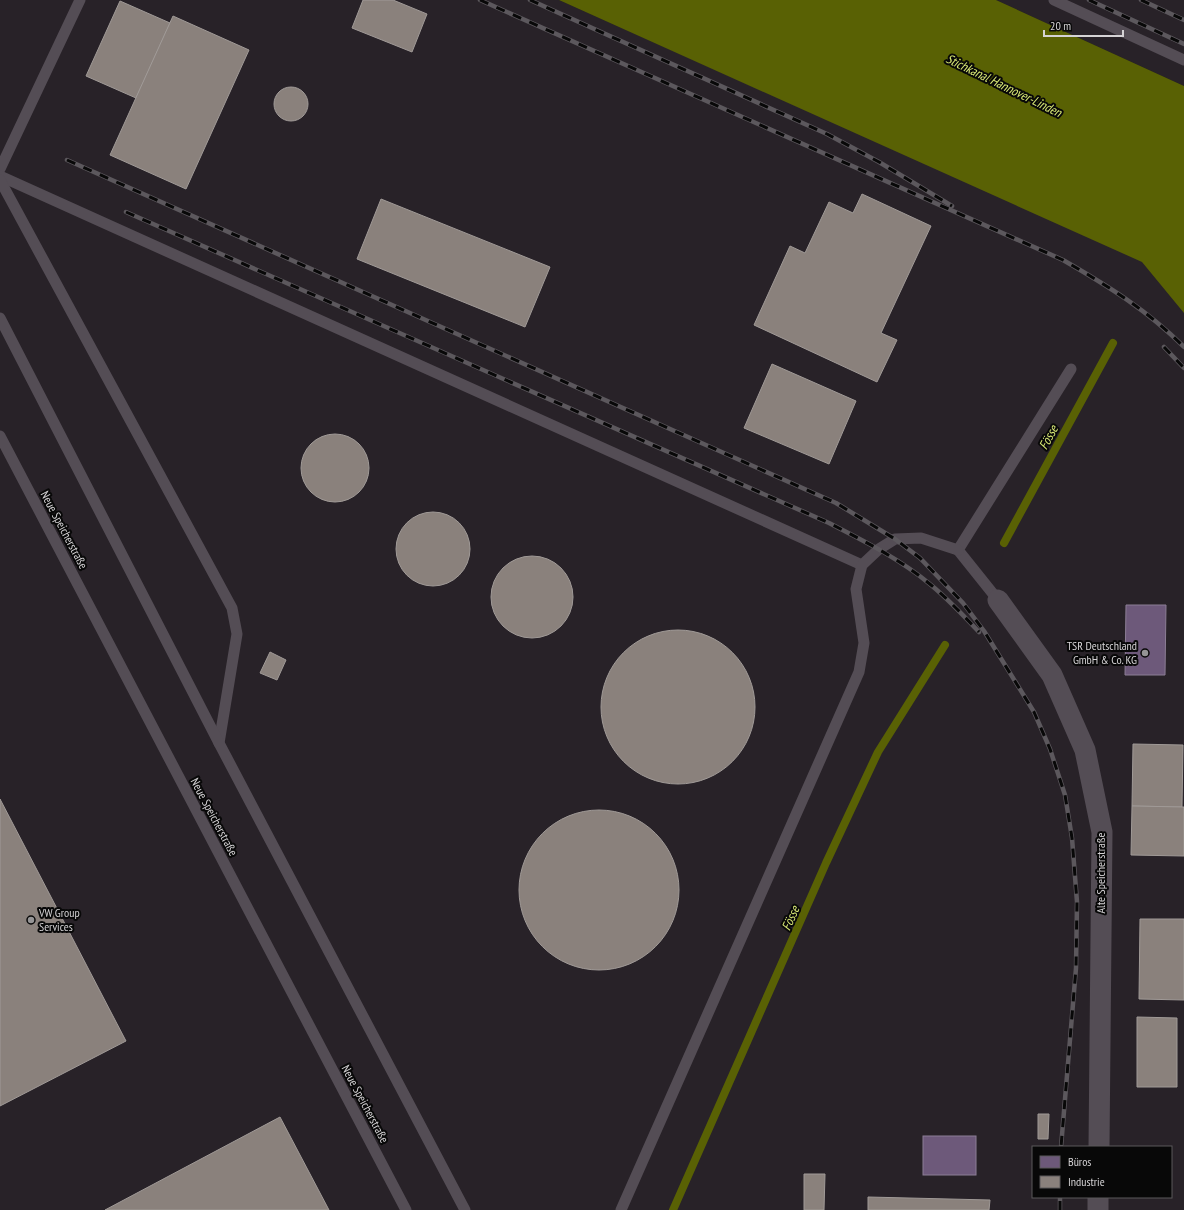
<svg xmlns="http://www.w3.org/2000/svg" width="1184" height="1210" font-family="'PT Sans Narrow',sans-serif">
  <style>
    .built { fill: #282228; fill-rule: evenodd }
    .water { fill: #596104 }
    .offices { fill: #6d597a; stroke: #8c7e95 }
    .industry { fill: #8a817c; stroke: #a09a97 }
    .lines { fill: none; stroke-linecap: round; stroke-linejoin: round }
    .stream { stroke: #596104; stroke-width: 8 }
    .lane { stroke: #544d55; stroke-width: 11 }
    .street { stroke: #544d55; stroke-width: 21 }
    .rail-casing { stroke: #5c585d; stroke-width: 4.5 }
    .rail { stroke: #080808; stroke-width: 3; stroke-dasharray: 9; stroke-linecap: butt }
    .poi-dot { fill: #959495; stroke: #080808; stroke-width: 1.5 }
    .labels { text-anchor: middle; stroke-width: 4; stroke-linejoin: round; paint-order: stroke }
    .street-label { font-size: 12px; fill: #d5d3d5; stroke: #080808 }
    .poi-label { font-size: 12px; fill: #d5d3d5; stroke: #080808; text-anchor: end }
    .water-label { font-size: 13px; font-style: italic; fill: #dbeb77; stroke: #080808 }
  </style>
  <rect width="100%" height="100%" fill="#1e1e1e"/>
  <!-- built -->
  <g class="built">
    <path d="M0,0H559L817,115L1184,160V1210H0ZM1033,1147H1171V1197H1033Z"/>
    <polygon points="996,0 1184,0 1184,86"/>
  </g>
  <!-- water -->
  <polygon class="water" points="559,0 996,0 1184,86 1184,313 1142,262"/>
  <!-- offices -->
  <g class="offices">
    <polygon points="1126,605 1166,605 1165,675 1125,675"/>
    <rect x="923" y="1136" width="53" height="39"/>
  </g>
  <!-- industry -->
  <g class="industry">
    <polygon points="363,0 393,0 427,14 412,52 352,28"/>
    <polygon points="120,1 170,23 136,98 86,76"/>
    <polygon points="173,16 249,50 186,189 110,155"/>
    <circle cx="291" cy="104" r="17"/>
    <polygon points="862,194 931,226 881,333 897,340 877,382 754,325 790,246 805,253 829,202 853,213"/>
    <polygon points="381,199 550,267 525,327 357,259"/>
    <polygon points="772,364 856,401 829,464 744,428"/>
    <circle cx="335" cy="468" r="34"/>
    <circle cx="433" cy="549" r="37"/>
    <circle cx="532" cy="597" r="41"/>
    <circle cx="678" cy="707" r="77"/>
    <polygon points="270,652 286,660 277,680 260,673"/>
    <polygon points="1133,744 1183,745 1182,807 1132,806"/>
    <polygon points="0,799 126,1041 0,1106"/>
    <polygon points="1132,806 1184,807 1184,856 1131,855"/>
    <circle cx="599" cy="890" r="80"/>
    <polygon points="1140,919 1184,919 1184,1000 1139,999"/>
    <polygon points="1137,1017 1177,1018 1177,1087 1137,1087"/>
    <polygon points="1038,1114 1049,1114 1048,1139 1038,1139"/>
    <polygon points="280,1117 329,1210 105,1210"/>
    <polygon points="804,1174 825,1174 824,1210 804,1210"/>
    <polygon points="868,1197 990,1200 989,1210 868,1210"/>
  </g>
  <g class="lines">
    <!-- stream -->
    <g class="stream">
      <polyline points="1004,543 1113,343"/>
      <polyline points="673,1210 826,863 878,752 945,645"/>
    </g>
    <!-- lane -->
    <g class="lane">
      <polyline points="1054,0 1184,60"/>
      <polyline points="0,169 80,0"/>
      <polyline points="0,176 862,565"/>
      <polyline points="0,180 232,608 237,634 219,743"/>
      <polyline points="0,318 219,743 465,1210"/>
      <polyline points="0,436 406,1210"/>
      <polyline points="998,600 958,550 1071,369"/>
      <polyline points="621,1210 859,672 864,643 856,589 862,565 879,549 895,539 921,538 958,550"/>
    </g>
    <!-- street -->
    <g class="street">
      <polyline points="998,600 1052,675 1085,750 1102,832 1099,1147"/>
      <polyline points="1098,1210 1098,1197"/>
    </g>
    <defs>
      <g id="rail">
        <path d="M480,0L1063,260C1108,286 1147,310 1184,347"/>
        <polyline points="530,0 827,134 879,162 952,206"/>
        <polyline points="1089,0 1184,44"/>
        <polyline points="1141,0 1184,20"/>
        <polyline points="67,160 836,503 895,539 920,558 963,603 984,631 1034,712 1050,749 1065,795 1072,838 1077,902 1076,968 1061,1147"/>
        <path d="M126,212L829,523C864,541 900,559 931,585C948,599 964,616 979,632"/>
        <polyline points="1164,347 1184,368"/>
        <polyline points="1060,1210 1060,1197"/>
      </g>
    </defs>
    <!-- rail casing -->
    <use href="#rail" class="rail-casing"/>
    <!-- rail -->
    <use href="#rail" class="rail"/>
  </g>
  <!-- markers -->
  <g class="poi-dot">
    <circle cx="1145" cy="653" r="4"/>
    <circle cx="31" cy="920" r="4"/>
  </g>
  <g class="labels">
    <!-- street labels -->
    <g class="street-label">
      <text transform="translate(64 530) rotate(62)" y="4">Neue Speicherstraße</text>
      <text transform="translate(214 817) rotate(62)" y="4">Neue Speicherstraße</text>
      <text transform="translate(1101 873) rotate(-90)" y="4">Alte Speicherstraße</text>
      <text transform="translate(365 1104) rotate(62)" y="4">Neue Speicherstraße</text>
    </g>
    <!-- poi labels -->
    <g class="poi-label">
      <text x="1137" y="650">TSR Deutschland<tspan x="1137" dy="14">GmbH &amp; Co. KG</tspan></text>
      <text x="39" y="917" text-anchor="start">VW Group<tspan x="39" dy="14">Services</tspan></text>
    </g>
    <!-- water labels -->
    <g class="water-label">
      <text transform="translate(1004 85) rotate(26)" y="5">Stichkanal Hannover-Linden</text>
      <text transform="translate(1048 437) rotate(-61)" y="5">Fösse</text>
      <text transform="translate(790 918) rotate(-66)" y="5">Fösse</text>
    </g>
  </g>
  <!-- legend -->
  <rect x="1032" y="1146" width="140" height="52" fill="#080808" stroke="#5a595a"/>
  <rect x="1040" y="1156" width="20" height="12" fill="#6d597a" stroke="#5a595a"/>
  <text x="1068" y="1166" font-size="12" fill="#d5d3d5">Büros</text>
  <rect x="1040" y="1176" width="20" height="12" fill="#8a817c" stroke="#5a595a"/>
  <text x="1068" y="1186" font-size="12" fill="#d5d3d5">Industrie</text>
  <!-- scale -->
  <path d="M1044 30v6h79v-6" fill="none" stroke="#d5d3d5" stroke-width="2"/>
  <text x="1050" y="30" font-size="12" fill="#d5d3d5" stroke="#080808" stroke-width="3" paint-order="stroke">20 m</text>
</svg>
